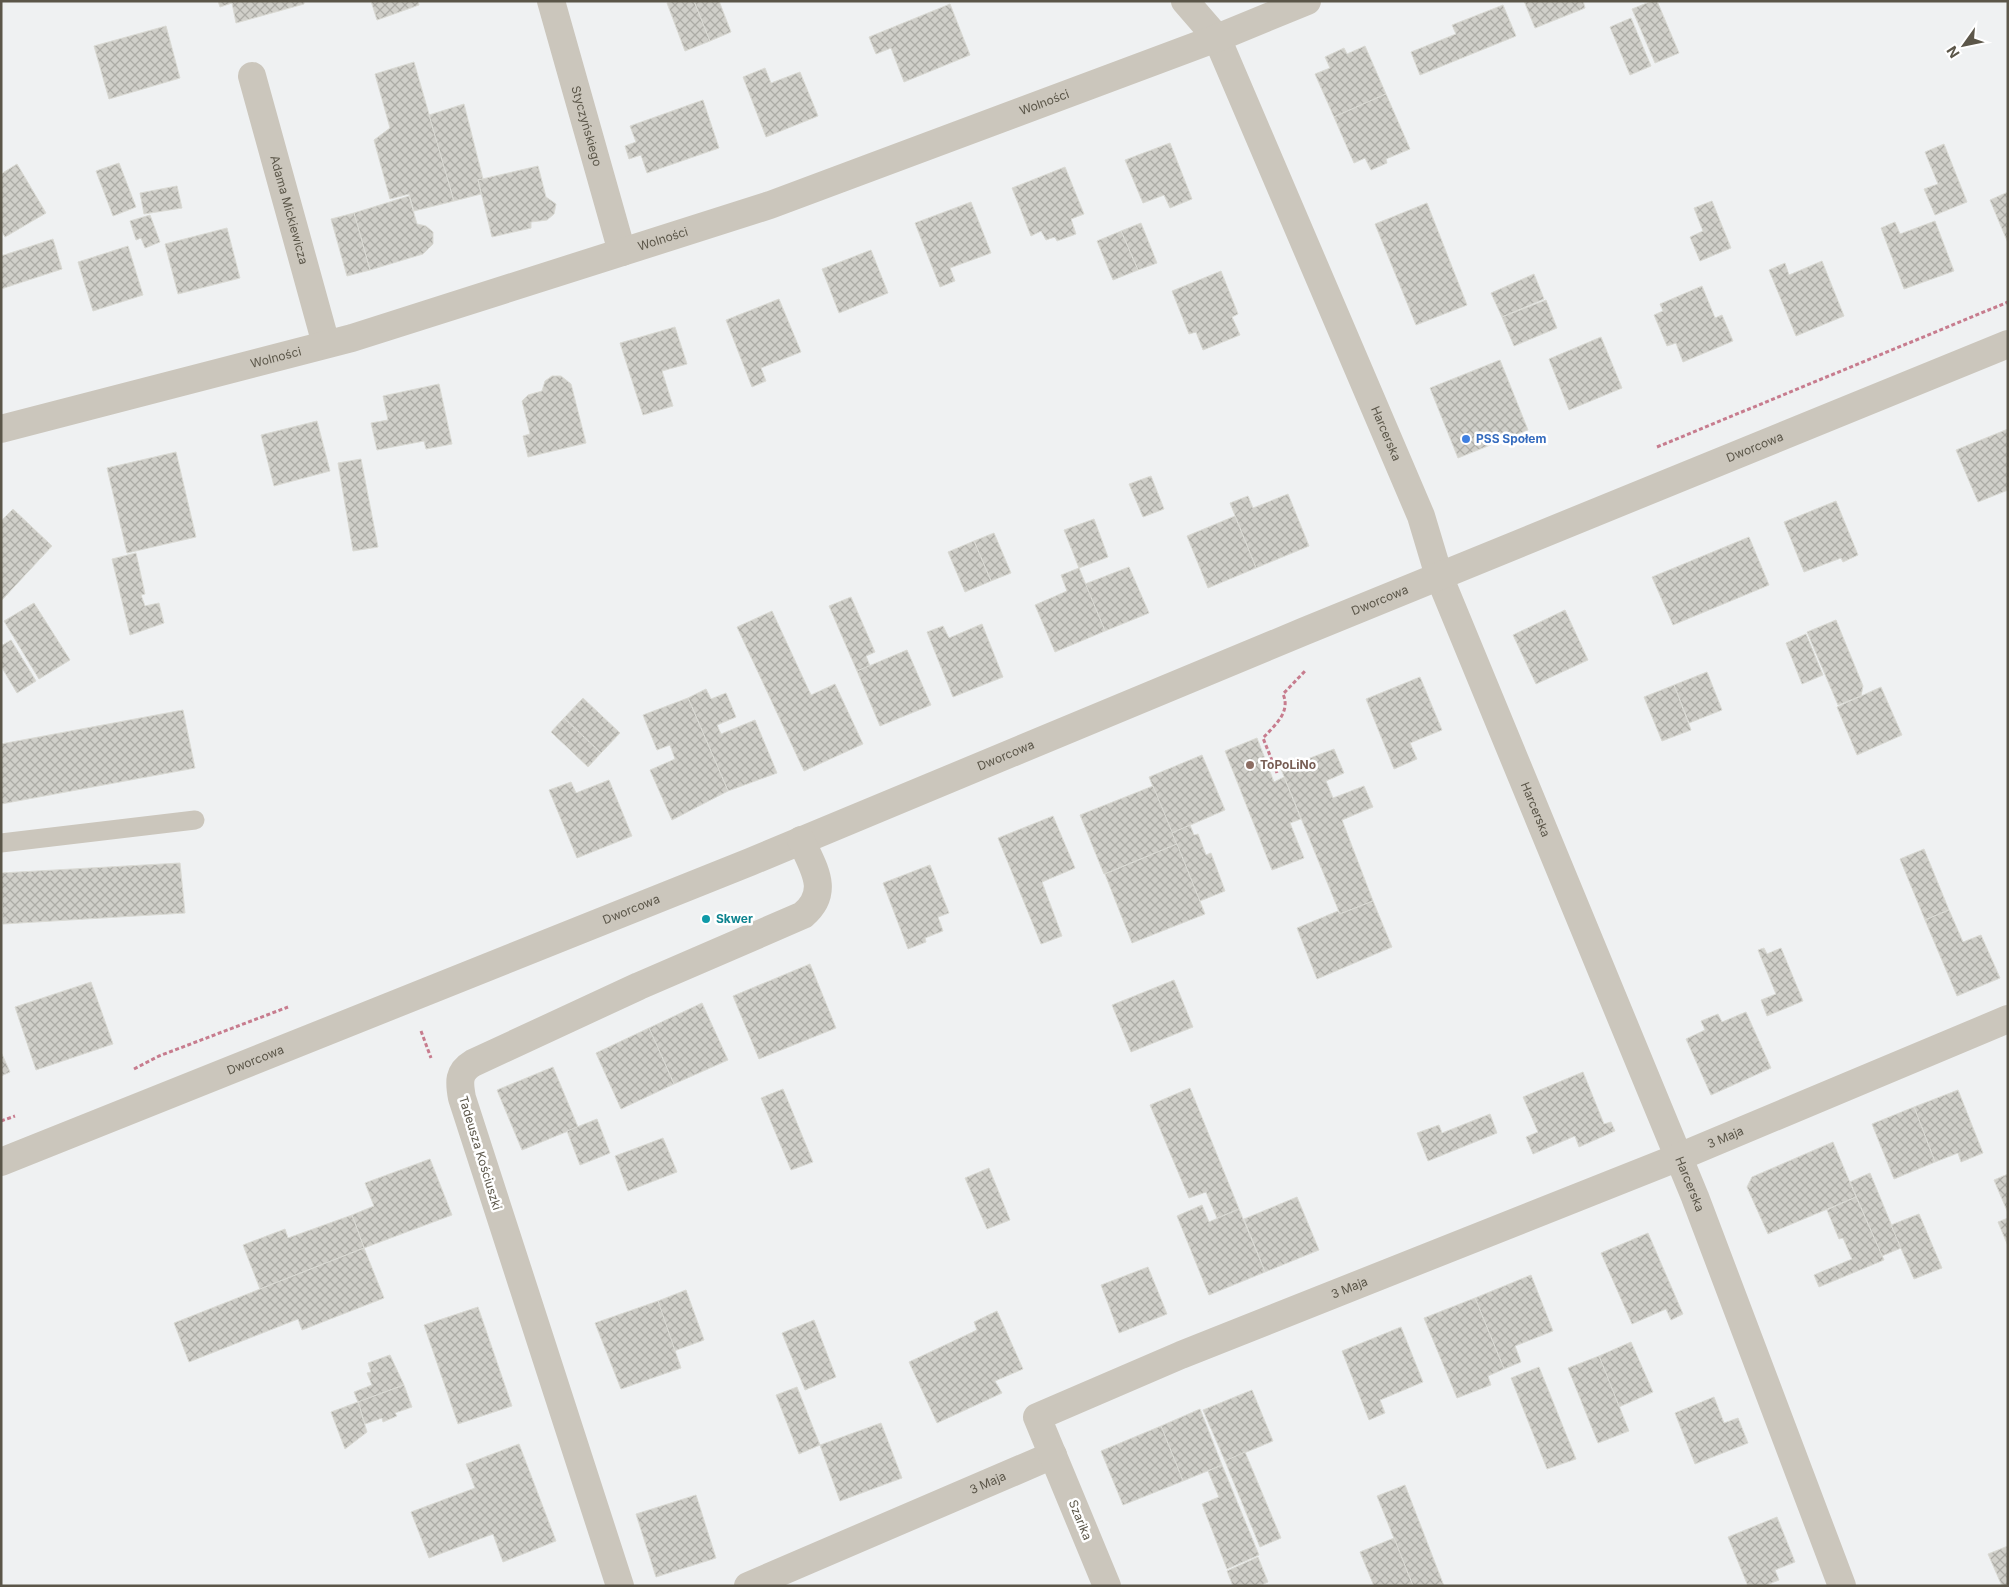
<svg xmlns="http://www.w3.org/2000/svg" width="2009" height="1587" font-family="Inter,sans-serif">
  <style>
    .building { fill: url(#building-cross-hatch); stroke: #dadad4 }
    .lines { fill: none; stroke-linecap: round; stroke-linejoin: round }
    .path { stroke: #c77c8e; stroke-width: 3; stroke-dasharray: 4 2.5; stroke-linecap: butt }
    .service { stroke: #cbc6bc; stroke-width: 19 }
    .minor { stroke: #cbc6bc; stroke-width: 28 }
    .shop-dot { fill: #3f7fe0; stroke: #fff; stroke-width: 2 }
    .education-dot { fill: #8d6e63; stroke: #fff; stroke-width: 2 }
    .culture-dot { fill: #0f9aa8; stroke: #fff; stroke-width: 2 }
    .labels { text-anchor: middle; stroke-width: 5; stroke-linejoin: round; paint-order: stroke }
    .street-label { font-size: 12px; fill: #5b5649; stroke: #fff }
    .shop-label { font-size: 12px; font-weight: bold; fill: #366cbe; stroke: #fff; text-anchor: start }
    .education-label { font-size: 12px; font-weight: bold; fill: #785e54; stroke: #fff; text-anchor: start }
    .culture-label { font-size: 12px; font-weight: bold; fill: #0d838f; stroke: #fff; text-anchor: start }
  </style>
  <defs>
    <pattern id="building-cross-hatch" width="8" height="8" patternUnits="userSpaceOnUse" patternTransform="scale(1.25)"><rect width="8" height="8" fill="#d0cfc9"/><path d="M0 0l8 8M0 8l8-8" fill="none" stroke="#acaba5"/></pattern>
  </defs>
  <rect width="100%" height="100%" fill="#eff1f2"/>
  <!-- building -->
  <g class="building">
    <polygon points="218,1 304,1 304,4 236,23 232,3 220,7"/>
    <polygon points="371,1 418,1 419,5 377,20"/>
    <polygon points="672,1 694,1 710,41 685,51 667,3"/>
    <polygon points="694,1 719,1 731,32 710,41"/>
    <polygon points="1524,1 1583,1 1585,8 1535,28"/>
    <polygon points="1652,1 1657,1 1679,53 1655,63 1632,9"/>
    <polygon points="950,4 970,55 904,82 891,48 876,54 869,37"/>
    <polygon points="1503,5 1516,36 1420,75 1411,52 1456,34 1452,25"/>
    <polygon points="1631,18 1651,66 1630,75 1610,27"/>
    <polygon points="166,26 180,78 109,99 94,46"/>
    <polygon points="1365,46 1386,94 1334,117 1315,74 1330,68 1325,57 1344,48 1347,54"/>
    <polygon points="414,62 454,201 414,211 409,194 390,199 374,140 390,128 375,74"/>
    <polygon points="765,68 771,83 800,72 818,116 766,137 743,77"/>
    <polygon points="1386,94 1410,149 1386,159 1387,163 1371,170 1365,158 1354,163 1334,117"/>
    <polygon points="703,100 719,148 647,173 641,155 629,159 625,146 636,142 630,126"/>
    <polygon points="464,104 483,179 478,180 481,194 454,201 429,115"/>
    <polygon points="1170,143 1192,199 1170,208 1164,195 1143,203 1125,160"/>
    <polygon points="1944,144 1967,202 1935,215 1924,189 1938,184 1925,152"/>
    <polygon points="119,163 136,207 113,216 96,171"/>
    <polygon points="17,164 46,213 5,237 1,230 1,174"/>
    <polygon points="538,166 546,197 556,204 554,214 547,220 531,222 531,228 492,237 478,180"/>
    <polygon points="1065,167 1084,214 1071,219 1076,234 1057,241 1055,237 1046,240 1041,231 1031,236 1012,188"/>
    <polygon points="177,186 182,208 144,214 140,193"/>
    <polygon points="2008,192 2008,243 1990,200"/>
    <polygon points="409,196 417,224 426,226 433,232 433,244 423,254 370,270 354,213"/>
    <polygon points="1712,201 1731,248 1700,261 1690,237 1703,231 1694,208"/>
    <polygon points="971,202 991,253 950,268 955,281 940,287 915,223"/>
    <polygon points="1427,203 1467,305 1416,325 1375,224"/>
    <polygon points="354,213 370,270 347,276 331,219"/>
    <polygon points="150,215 160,242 145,248 141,238 136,240 130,221"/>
    <polygon points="1935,221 1954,271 1904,289 1881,228 1895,222 1900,234"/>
    <polygon points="1141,223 1157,263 1138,270 1121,231"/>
    <polygon points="227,228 240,278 178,294 165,244"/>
    <polygon points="1121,231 1138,270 1113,280 1097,241"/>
    <polygon points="53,239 62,269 1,289 1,256"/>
    <polygon points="128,246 143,295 93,311 78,262"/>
    <polygon points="871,250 888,293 839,313 822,269"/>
    <polygon points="1822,261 1844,316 1796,336 1769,270 1785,263 1789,275"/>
    <polygon points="1221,271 1238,314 1232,317 1240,335 1203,350 1196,332 1189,334 1172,291"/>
    <polygon points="1534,274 1544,299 1502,317 1491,293"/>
    <polygon points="1702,286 1715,318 1722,315 1733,341 1683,362 1676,343 1667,346 1654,315 1663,311 1660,304"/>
    <polygon points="779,299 801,352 761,368 766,381 752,387 726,320"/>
    <polygon points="1546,300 1557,328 1514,346 1502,317"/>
    <polygon points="675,327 687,364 662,371 673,406 643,415 620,343"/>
    <polygon points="1601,337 1622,388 1569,410 1549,359"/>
    <polygon points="1500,360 1528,430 1458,458 1430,388"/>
    <polygon points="552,376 561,376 571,384 586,443 528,457 523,436 530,434 522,401 528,395 542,391 545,381"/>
    <polygon points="439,384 452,444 426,449 424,441 377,450 371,423 388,420 383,396"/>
    <polygon points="317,421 330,471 274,486 261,435"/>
    <polygon points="2008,429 2008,490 1978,502 1956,450"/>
    <polygon points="176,452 196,537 127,553 107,468"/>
    <polygon points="361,459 378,547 353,551 338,463"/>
    <polygon points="1151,476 1164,509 1143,517 1129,484"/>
    <polygon points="1288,494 1309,546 1256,568 1230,503 1248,496 1253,508"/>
    <polygon points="1836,501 1858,555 1843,562 1841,558 1804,572 1784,522"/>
    <polygon points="13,509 52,546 1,601 1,521"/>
    <polygon points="1235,516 1256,568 1208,588 1187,536"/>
    <polygon points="1094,519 1108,557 1079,568 1064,530"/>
    <polygon points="994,533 1011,573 991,581 974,541"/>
    <polygon points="1749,537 1769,585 1673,625 1652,577"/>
    <polygon points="974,541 991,581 965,592 948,552"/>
    <polygon points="136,553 145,594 141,595 145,606 159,603 164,623 130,635 112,559"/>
    <polygon points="1129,567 1149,613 1105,631 1085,584"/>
    <polygon points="1079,568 1105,631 1055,652 1035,605 1067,591 1061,575"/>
    <polygon points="851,597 875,652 866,656 870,666 857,671 829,606"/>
    <polygon points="34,603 70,660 39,679 4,621"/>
    <polygon points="1565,610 1588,660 1536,684 1513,635"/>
    <polygon points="772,611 811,695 835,684 863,744 804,771 737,627"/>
    <polygon points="1836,620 1863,686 1861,696 1838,705 1807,632"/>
    <polygon points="982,624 1003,677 953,697 927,632 943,626 949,638"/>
    <polygon points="1806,634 1823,675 1802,684 1786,643"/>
    <polygon points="11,640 36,681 17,693 1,666 1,646"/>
    <polygon points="907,650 931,705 880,726 857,671"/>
    <polygon points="1707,672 1722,710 1689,723 1674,685"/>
    <polygon points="1420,677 1442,730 1410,743 1417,759 1394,769 1366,699"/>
    <polygon points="1674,685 1691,730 1662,741 1644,697"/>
    <polygon points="1881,687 1902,735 1857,755 1837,707"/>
    <polygon points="706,689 711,699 726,693 736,717 717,725 721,734 755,720 777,773 728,791 688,698"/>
    <polygon points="583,698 620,733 601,753 564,718"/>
    <polygon points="688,698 728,791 672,820 650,770 675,759 670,745 657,750 643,715"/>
    <polygon points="183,710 195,768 1,804 1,744"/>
    <polygon points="564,718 601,753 588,767 551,732"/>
    <polygon points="1257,738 1274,782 1284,777 1301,819 1290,823 1304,858 1272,870 1225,751"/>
    <polygon points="1334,749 1344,773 1326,781 1333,798 1364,786 1373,807 1342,820 1373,901 1340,914 1281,769"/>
    <polygon points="1202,755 1225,810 1172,833 1149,777"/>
    <polygon points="609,780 632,836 577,858 549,790 571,782 576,793"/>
    <polygon points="1153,786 1177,844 1104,874 1080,815"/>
    <polygon points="1053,816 1075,868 1042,882 1062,936 1041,944 998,838"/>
    <polygon points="1190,825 1194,835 1198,834 1206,855 1211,853 1225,891 1200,901 1172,833"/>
    <polygon points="1177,844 1205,914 1132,943 1105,874"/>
    <polygon points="1924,849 1949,910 1925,920 1900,859"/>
    <polygon points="180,863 185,913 3,924 1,873"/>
    <polygon points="930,865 949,913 938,917 943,931 925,938 926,942 908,949 883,883"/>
    <polygon points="1373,901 1392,947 1317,979 1297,928 1338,911 1340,914"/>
    <polygon points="1949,910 1963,942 1981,935 2000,978 1957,996 1925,920"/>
    <polygon points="1764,948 1767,954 1781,948 1803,1001 1767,1016 1761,1000 1776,994 1758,950"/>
    <polygon points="810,964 836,1028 759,1059 733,996"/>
    <polygon points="1174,980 1193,1027 1131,1052 1112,1005"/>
    <polygon points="91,982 113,1044 36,1070 15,1007"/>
    <polygon points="702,1003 728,1060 674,1084 649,1028"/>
    <polygon points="1746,1012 1771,1068 1711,1095 1686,1039 1705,1030 1701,1021 1718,1014 1722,1022"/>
    <polygon points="649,1028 674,1084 621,1109 596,1053"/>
    <polygon points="1,1052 10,1072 1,1076"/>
    <polygon points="553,1067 578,1127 522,1150 497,1090"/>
    <polygon points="1583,1072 1604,1124 1611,1122 1615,1131 1579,1147 1575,1136 1533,1154 1526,1137 1538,1132 1523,1097"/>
    <polygon points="1190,1088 1239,1209 1217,1218 1206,1192 1189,1198 1150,1105"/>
    <polygon points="783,1089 813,1162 791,1170 761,1098"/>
    <polygon points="1958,1090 1983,1153 1961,1162 1958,1153 1935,1162 1914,1107"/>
    <polygon points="1914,1107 1935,1162 1894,1179 1872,1124"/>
    <polygon points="1490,1114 1497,1133 1428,1161 1417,1133 1439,1125 1442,1133"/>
    <polygon points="597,1119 610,1153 580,1165 567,1131"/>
    <polygon points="663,1138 677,1172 628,1191 615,1156"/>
    <polygon points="1833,1142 1856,1197 1768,1234 1747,1187 1752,1177"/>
    <polygon points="430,1159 452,1215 364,1248 352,1215 374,1206 365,1183"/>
    <polygon points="989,1168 1010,1220 987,1229 965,1178"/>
    <polygon points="1870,1173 1901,1248 1882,1256 1850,1182"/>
    <polygon points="2008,1174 2008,1213 1994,1180"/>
    <polygon points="1297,1197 1319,1250 1265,1272 1244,1219"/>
    <polygon points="1856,1197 1884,1260 1819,1287 1814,1275 1852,1259 1843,1238 1839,1239 1827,1210"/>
    <polygon points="1202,1205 1209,1222 1239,1209 1265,1272 1209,1295 1177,1216"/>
    <polygon points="1919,1214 1942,1268 1914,1279 1891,1225"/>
    <polygon points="352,1215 364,1248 260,1289 243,1245 285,1229 288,1238"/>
    <polygon points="2008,1218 2008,1246 1998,1222"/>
    <polygon points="1648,1233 1683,1314 1671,1320 1666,1309 1632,1324 1601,1253"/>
    <polygon points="364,1248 384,1298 302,1330 298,1319 189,1362 174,1323"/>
    <polygon points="1148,1267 1167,1314 1119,1333 1101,1285"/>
    <polygon points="1531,1275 1553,1331 1515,1346 1521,1362 1504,1369 1475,1298"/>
    <polygon points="686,1290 704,1340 674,1351 658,1301"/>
    <polygon points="1475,1298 1504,1369 1488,1376 1491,1385 1457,1398 1424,1318"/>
    <polygon points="658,1301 681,1368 621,1389 595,1323"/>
    <polygon points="478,1307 512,1406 458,1424 424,1325"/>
    <polygon points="997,1311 1023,1369 995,1381 1002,1393 937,1423 909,1362 977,1330 974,1322"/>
    <polygon points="814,1320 836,1377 805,1390 782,1333"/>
    <polygon points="1401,1327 1423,1382 1380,1400 1385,1413 1369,1420 1342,1351"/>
    <polygon points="1631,1342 1653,1392 1619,1407 1599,1356"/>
    <polygon points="390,1355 404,1385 358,1402 354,1392 372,1385 367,1373 371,1372 368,1363"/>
    <polygon points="1599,1356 1629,1431 1598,1443 1568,1368"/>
    <polygon points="1539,1367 1576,1459 1547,1469 1511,1378"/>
    <polygon points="404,1385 412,1407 395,1413 397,1416 383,1422 382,1418 365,1424 358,1402"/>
    <polygon points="797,1387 820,1445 799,1454 776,1395"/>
    <polygon points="1252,1390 1273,1441 1225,1461 1203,1410"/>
    <polygon points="1714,1397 1724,1423 1738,1418 1748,1443 1695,1464 1675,1413"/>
    <polygon points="358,1402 367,1432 345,1449 331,1412"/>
    <polygon points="1200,1409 1222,1465 1183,1481 1161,1426"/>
    <polygon points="881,1423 902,1478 840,1501 820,1445"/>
    <polygon points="1161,1426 1183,1481 1123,1505 1101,1451"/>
    <polygon points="519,1444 556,1541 503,1562 493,1534 429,1558 411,1512 475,1488 466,1464"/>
    <polygon points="1245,1452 1281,1538 1260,1547 1225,1461"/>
    <polygon points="1222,1465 1259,1555 1227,1569 1202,1504 1219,1497 1208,1471"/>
    <polygon points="1405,1485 1444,1586 1413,1586 1377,1496"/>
    <polygon points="696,1495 716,1558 656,1577 636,1514"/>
    <polygon points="1777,1517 1795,1562 1775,1570 1779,1580 1764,1586 1748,1586 1728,1537"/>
    <polygon points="1394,1538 1413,1586 1374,1586 1360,1552"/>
    <polygon points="2008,1546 2008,1586 2002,1586 1988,1554"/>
    <polygon points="1258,1557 1268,1582 1259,1586 1233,1586 1227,1571"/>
  </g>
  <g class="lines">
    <!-- path -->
    <g class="path">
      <polyline points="1657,447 2008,302"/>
      <path d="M1277,773L1263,738C1275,725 1291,712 1283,694L1306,670"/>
      <polyline points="421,1031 431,1058"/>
      <polyline points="134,1069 159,1056 288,1007"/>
      <polyline points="1,1121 15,1116"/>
    </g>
    <!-- service -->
    <polyline class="service" points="1,843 195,820"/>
    <!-- minor -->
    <g class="minor">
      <path id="s1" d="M551,1L622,252"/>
      <path id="s2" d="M1185,1L1217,38L1421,516L1439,576L1695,1197L1842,1586"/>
      <path id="s3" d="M252,76L326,344"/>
      <path id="s4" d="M1,429L352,338L770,205L1217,38L1307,1"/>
      <path id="s5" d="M1,1162L750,862L1305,631L2008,344"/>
      <path d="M620,1586L462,1098C459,1082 458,1072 473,1063L639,986L803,915C831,891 813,868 801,840"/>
      <path id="s6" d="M748,1586L1053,1455"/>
      <path id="s7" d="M1107,1586L1037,1417L1181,1355L1679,1157L2008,1019"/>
    </g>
  </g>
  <!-- markers -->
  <circle class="shop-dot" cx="1466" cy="439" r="5"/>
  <circle class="education-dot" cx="1250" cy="765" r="5"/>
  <circle class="culture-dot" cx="706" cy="919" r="5"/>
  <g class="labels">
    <!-- street labels -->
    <g class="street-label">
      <text dy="4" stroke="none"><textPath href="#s4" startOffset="1094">Wolności</textPath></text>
      <text dy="4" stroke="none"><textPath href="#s1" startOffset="130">Styczyńskiego</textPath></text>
      <text dy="4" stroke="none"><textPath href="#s3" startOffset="139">Adama Mickiewicza</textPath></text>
      <text dy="4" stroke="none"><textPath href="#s4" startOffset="689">Wolności</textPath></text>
      <text dy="4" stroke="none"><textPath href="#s4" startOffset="284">Wolności</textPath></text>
      <text dy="4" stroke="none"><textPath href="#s2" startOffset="479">Harcerska</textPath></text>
      <text dy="4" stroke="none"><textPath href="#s5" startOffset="1894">Dworcowa</textPath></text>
      <text dy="4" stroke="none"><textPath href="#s5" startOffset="1489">Dworcowa</textPath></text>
      <text dy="4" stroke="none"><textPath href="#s5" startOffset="1084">Dworcowa</textPath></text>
      <text dy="4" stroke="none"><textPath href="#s2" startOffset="884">Harcerska</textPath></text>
      <text dy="4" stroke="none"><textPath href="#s5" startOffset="679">Dworcowa</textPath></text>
      <text dy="4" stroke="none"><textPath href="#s5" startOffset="274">Dworcowa</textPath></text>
      <text dy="4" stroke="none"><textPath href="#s7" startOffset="926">3 Maja</textPath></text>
      <text transform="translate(480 1153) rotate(73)" y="4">Tadeusza Kościuszki</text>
      <text dy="4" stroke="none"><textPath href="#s2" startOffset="1289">Harcerska</textPath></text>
      <text dy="4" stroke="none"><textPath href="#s7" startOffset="521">3 Maja</textPath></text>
      <text dy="4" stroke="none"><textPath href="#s6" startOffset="261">3 Maja</textPath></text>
      <text transform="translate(1080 1520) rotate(68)" y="4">Szarika</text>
    </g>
    <!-- shop labels -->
    <g class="shop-label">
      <text x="1476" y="443">PSS Społem</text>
    </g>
    <!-- education labels -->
    <g class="education-label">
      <text x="1260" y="769">ToPoLiNo</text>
    </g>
    <!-- culture labels -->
    <g class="culture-label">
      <text x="716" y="923">Skwer</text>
    </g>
  </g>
  <!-- border -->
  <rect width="2009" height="1587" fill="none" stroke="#5b5649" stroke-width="5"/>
  <!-- north arrow -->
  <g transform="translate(1964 45) rotate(237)" stroke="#ffffff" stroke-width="4" paint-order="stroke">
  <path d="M0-4L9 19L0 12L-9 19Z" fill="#5b5649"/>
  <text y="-8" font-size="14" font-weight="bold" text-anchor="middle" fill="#5b5649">N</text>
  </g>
</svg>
